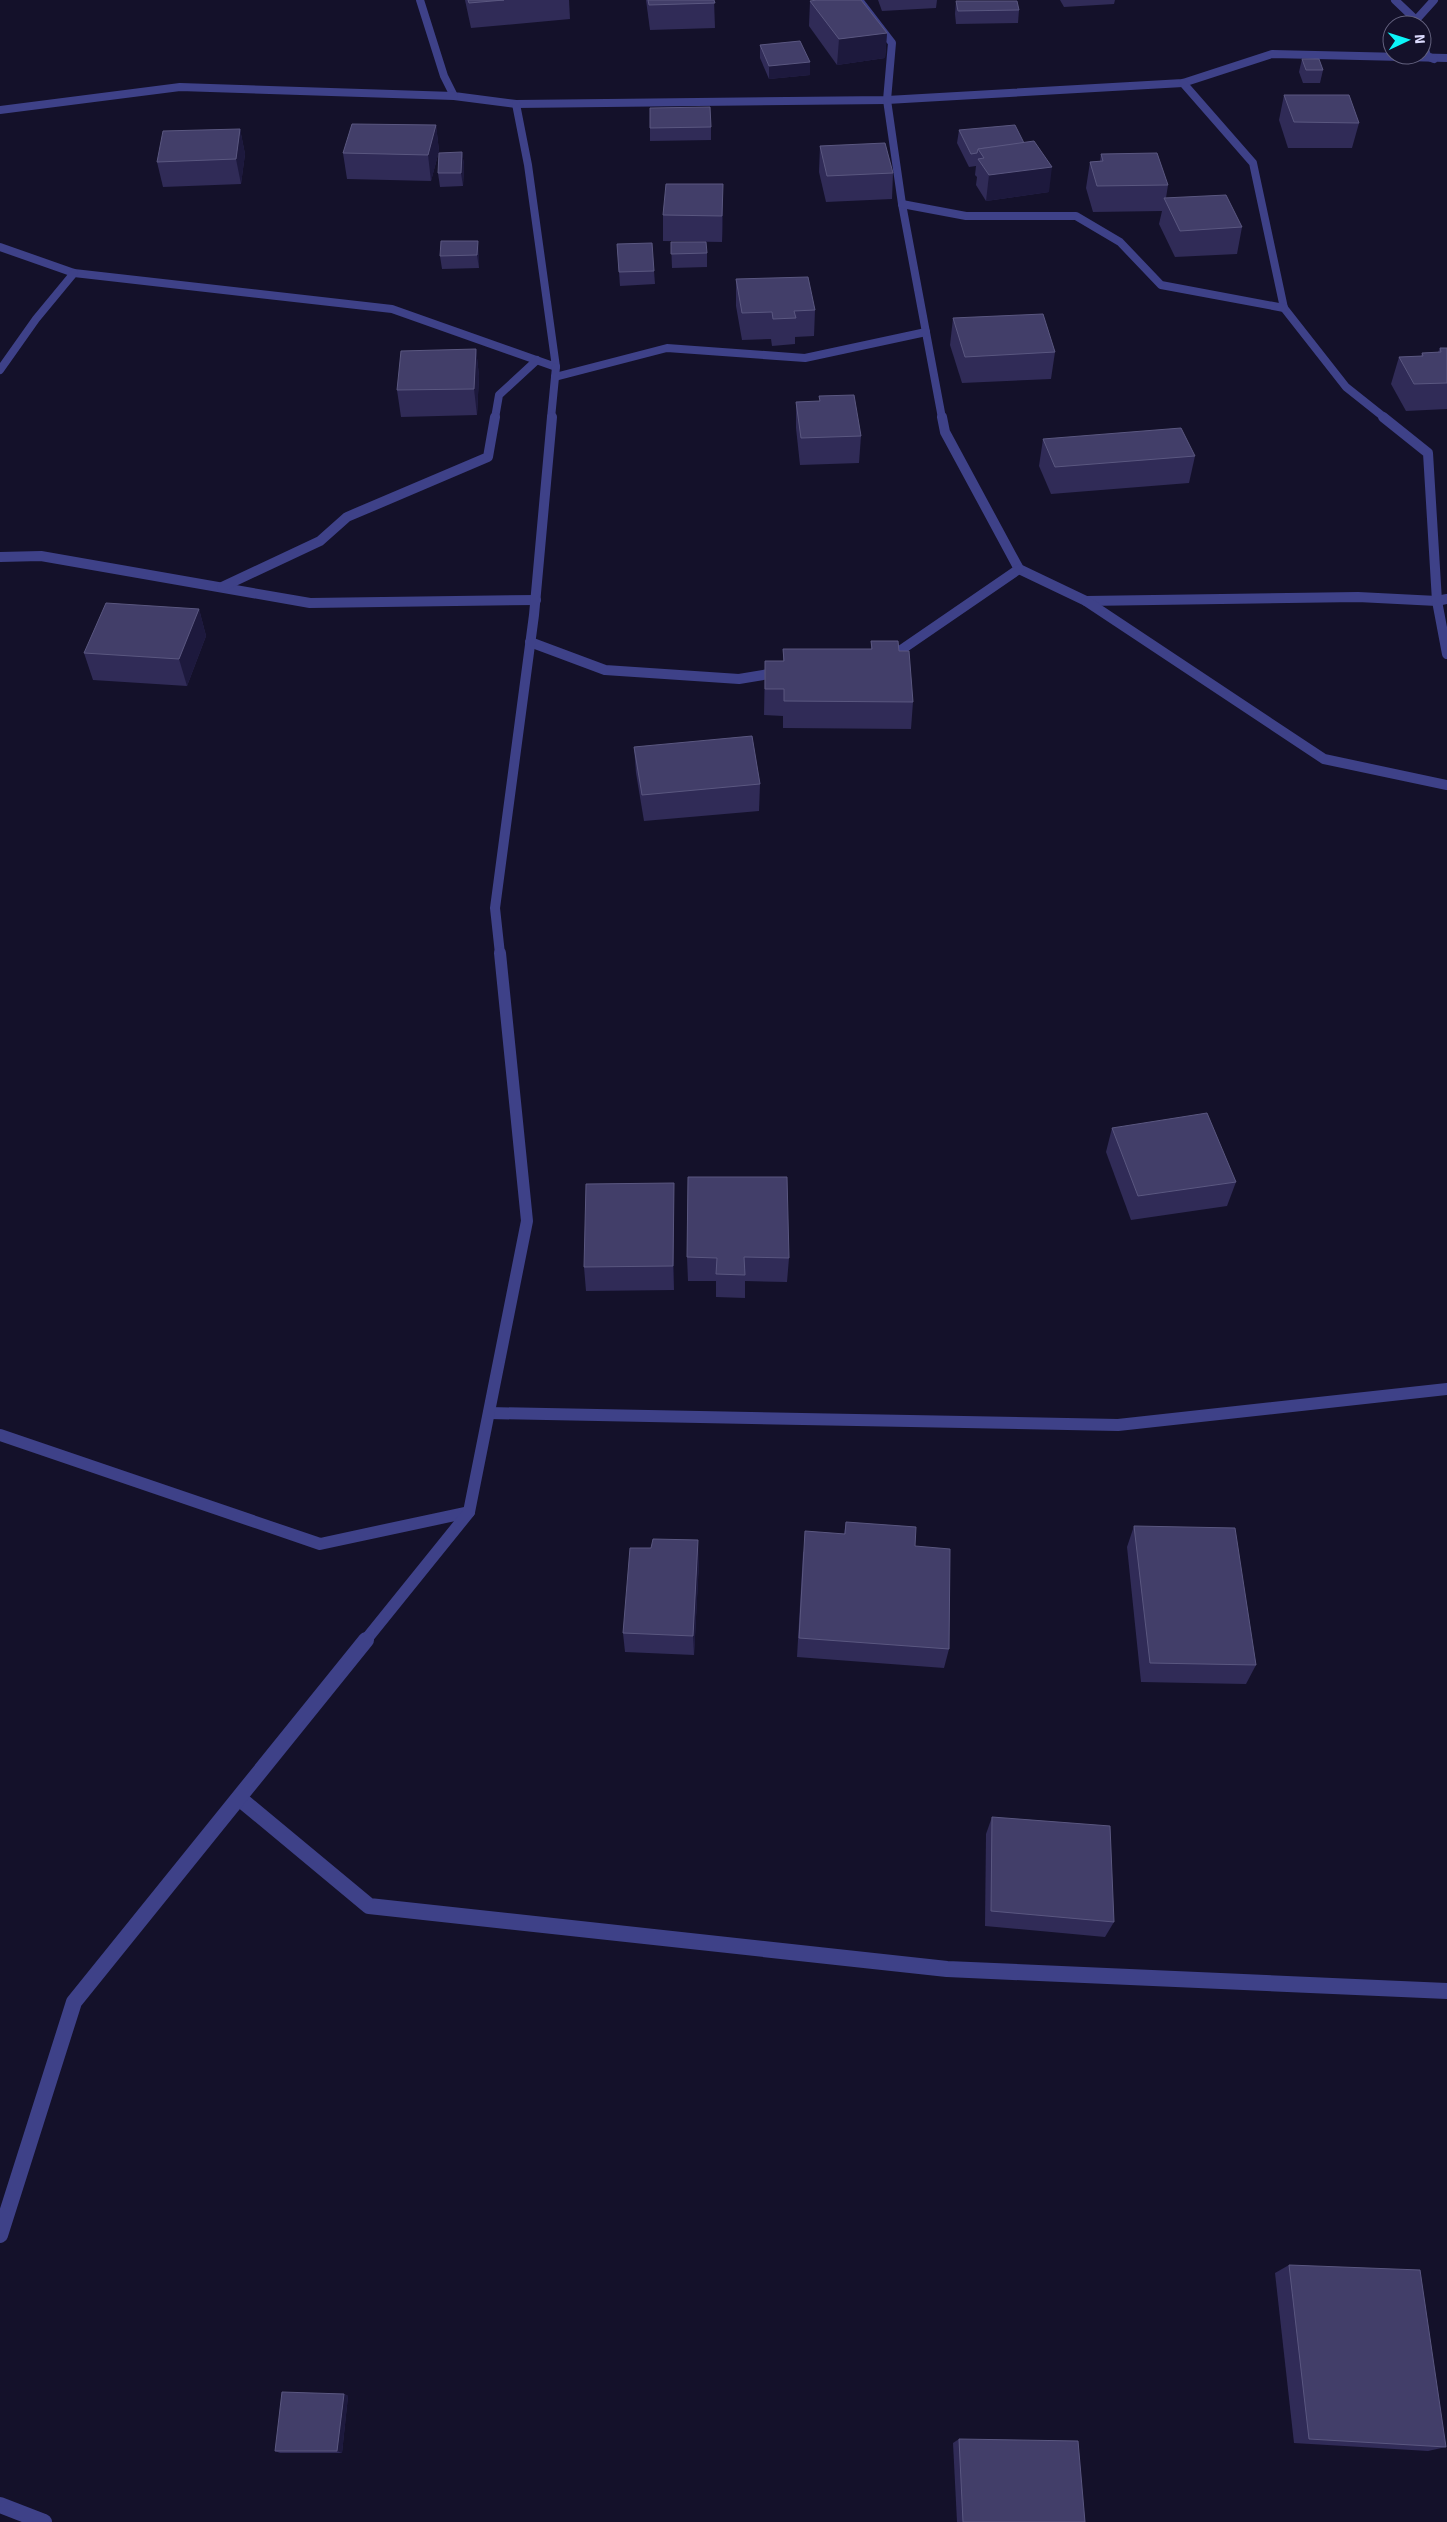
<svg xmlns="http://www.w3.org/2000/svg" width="1447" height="2522" font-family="Signika,sans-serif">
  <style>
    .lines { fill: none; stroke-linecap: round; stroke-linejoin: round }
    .street-far3 { stroke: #3e4188; stroke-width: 8 }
    .street-far2 { stroke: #3e4188; stroke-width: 10 }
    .street-far1 { stroke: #3e4188; stroke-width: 12 }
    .street { stroke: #3e4188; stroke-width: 16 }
    .wall { fill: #302b57 }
    .shaded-wall { fill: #1d193d }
    .building { fill: #423e69; stroke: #5a5780 }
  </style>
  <rect width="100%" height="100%" fill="#14112a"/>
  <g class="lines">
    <!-- street-far3 -->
    <g class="street-far3">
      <polyline points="420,0 444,76 454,96 516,104 887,100 1183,83 1272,54 1447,58"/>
      <polyline points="859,0 892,43 887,100 902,204 942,418"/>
      <polyline points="1395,0 1416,20 1417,25"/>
      <polyline points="1416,20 1434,0"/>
      <polyline points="1422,39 1427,56 1434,59"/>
      <polyline points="1183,83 1253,163 1284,308 1346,387 1385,418"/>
      <polyline points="0,110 180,87 454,96"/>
      <polyline points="902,204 966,216 1076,216 1120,242 1161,285 1284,308"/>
      <polyline points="0,247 74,273 392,309 556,367 528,165 516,104"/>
      <polyline points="0,370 36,319 74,273"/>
      <polyline points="555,377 667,348 805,358 926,332"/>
      <polyline points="495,418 499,395 537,360"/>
      <polyline points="551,418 556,367"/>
    </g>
    <!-- street-far2 -->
    <g class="street-far2">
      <polyline points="942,417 945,432 1019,569 1086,601 1358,597 1437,601 1447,599"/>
      <polyline points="1383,417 1428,453 1437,601 1447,654"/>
      <polyline points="0,557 41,556 310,603 536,600"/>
      <polyline points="222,587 320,541 347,517 488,457 495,417"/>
      <polyline points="1086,601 1324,759 1447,785"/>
      <polyline points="530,642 605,670 739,679 781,672"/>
      <polyline points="882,654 901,650 1019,569"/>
      <polyline points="500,954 495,908 534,615 552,417"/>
    </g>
    <!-- street-far1 -->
    <g class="street-far1">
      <polyline points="489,1413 1118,1425 1447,1389"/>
      <polyline points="0,1435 320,1544 469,1512"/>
      <polyline points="365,1641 469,1512 527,1221 500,953"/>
    </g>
    <!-- street -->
    <g class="street">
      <polyline points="239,1798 369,1906 947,1969 1447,1991"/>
      <polyline points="0,2235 74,2002 366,1640"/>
      <polyline points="0,2505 44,2522"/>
    </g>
  </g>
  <!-- wall -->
  <g class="wall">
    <polygon points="465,0 569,0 570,19 471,28"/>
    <polygon points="646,0 714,0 715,28 650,30"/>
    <polygon points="878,0 937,0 936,8 882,11"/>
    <polygon points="1060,0 1115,0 1114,4 1064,7"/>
    <polygon points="810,1 887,33 885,58 837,65 809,26"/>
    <polygon points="956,1 1019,10 1018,23 956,24 955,14"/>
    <polygon points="760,45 810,75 769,79 760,58"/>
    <polygon points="1302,59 1323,70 1320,83 1303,83 1299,72"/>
    <polygon points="1284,95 1359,123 1352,148 1288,148 1279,120"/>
    <polygon points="650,108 711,127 711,140 650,141"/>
    <polygon points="436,125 439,151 431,181 347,179 343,153"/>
    <polygon points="240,129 245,154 241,184 163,187 157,162"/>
    <polygon points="959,130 1049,192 986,201 976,185 977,177 975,175 976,166 969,167 957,143"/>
    <polygon points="820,146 893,173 892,199 826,202 819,172"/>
    <polygon points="462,152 464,165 463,186 440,187 438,173"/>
    <polygon points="1101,154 1168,185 1166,198 1242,227 1237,254 1175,257 1159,224 1162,211 1093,212 1086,188 1090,162 1100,161"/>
    <polygon points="723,210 722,242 663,241 663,215"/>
    <polygon points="671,242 707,253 707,267 672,268"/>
    <polygon points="617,244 654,271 655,284 620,286"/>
    <polygon points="479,254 479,268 442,269 440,256"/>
    <polygon points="736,279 815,310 814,336 795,337 795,344 772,346 771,339 742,340 736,306"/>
    <polygon points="953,318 1055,352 1051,379 962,383 950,345"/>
    <polygon points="1440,348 1447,348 1447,409 1406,411 1391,384 1399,357 1421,356 1422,353 1438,352"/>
    <polygon points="476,349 479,376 477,415 401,417 397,390"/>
    <polygon points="796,402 861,436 859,463 800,465 796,428"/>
    <polygon points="1043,439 1195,456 1189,483 1051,494 1039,466"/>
    <polygon points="199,609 206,636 187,686 93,680 84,653"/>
    <polygon points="871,641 899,651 913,702 911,729 783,728 783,716 764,715 765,661 783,661 783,649 871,649"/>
    <polygon points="634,747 760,784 759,811 644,821 636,773"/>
    <polygon points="1112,1128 1236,1182 1227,1206 1131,1220 1106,1152"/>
    <polygon points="688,1177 789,1258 787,1282 745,1281 745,1298 716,1297 716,1281 688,1281 687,1257"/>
    <polygon points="674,1183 674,1290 586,1291 584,1267"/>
    <polygon points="846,1522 915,1546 949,1649 944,1668 797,1657 803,1552 844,1534"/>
    <polygon points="1134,1526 1256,1665 1246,1684 1141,1682 1127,1547"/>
    <polygon points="651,1548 699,1561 694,1655 625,1652 623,1633"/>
    <polygon points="992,1817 1114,1922 1105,1937 985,1926 986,1834"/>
    <polygon points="1289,2265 1446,2447 1428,2451 1294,2443 1275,2273"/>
    <polygon points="344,2394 348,2396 342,2453 280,2453 275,2451"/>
    <polygon points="959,2439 1085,2522 957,2522 953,2443"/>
  </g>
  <!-- shaded-wall -->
  <g class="shaded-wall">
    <polygon points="887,33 885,58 837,65 839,39"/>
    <polygon points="810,62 810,75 769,79 769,66"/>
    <polygon points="436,125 439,151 431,181 428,155"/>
    <polygon points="240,129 245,154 241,184 236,159"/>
    <polygon points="462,152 464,165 463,186 461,173"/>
    <polygon points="1052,167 1049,192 986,201 989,175"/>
    <polygon points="723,184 723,210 722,242 722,216"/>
    <polygon points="478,241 479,254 479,268 477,255"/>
    <polygon points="476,349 479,376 477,415 474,389"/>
    <polygon points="199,609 206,636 187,686 179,659"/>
    <polygon points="674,1183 674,1290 673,1266"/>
    <polygon points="698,1540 699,1561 694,1655 693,1636"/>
    <polygon points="344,2394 348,2396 342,2453 337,2451"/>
  </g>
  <!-- building -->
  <g class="building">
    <polygon points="468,0 504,0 469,3"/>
    <polygon points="648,0 714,0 715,3 649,5"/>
    <polygon points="817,0 861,0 887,33 839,39 810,1"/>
    <polygon points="956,1 1017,1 1019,10 958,11"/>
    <polygon points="800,41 810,62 769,66 760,45"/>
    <polygon points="1302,59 1319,59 1323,70 1306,70"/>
    <polygon points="1284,95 1349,95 1359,123 1294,122"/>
    <polygon points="710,107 711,127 650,128 650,108"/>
    <polygon points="352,124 436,125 428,155 343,153"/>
    <polygon points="1015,125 1024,143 978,149 977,153 971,154 959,130"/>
    <polygon points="240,129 236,159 157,162 163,131"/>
    <polygon points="1034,141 1052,167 989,175 978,159 984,158 978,149"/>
    <polygon points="885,143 893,173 827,176 820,146"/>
    <polygon points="462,152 461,173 438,173 439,153"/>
    <polygon points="1157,153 1168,185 1097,186 1090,162 1103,161 1101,154"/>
    <polygon points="666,184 723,184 722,216 663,215"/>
    <polygon points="1226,195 1242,227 1180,231 1164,198"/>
    <polygon points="441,241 478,241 477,255 440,256"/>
    <polygon points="671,242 706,242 707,253 671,254"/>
    <polygon points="652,243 654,271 619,272 617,244"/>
    <polygon points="808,277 815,310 794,311 796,318 773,319 772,312 742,313 736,279"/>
    <polygon points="1043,314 1055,352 965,357 953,318"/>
    <polygon points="1440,348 1447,348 1447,383 1414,384 1399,357 1423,356 1422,353 1441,352"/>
    <polygon points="476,349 474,389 397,390 401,351"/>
    <polygon points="854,395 861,436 801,438 796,402 820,401 819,396"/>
    <polygon points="1181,428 1195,456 1055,467 1043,439"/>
    <polygon points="106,603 199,609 179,659 84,653"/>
    <polygon points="871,641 898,641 899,651 909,651 913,702 784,701 784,689 765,689 765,661 784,661 783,649 872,649"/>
    <polygon points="752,736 760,784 642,795 634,747"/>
    <polygon points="1207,1113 1236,1182 1138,1196 1112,1128"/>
    <polygon points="688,1177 787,1177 789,1258 744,1257 745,1275 716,1274 717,1258 687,1257"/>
    <polygon points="674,1183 673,1266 584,1267 586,1184"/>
    <polygon points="846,1522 916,1527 915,1546 950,1549 949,1649 799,1638 805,1531 845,1534"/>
    <polygon points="1134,1526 1235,1528 1256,1665 1150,1663"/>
    <polygon points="653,1539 698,1540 693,1636 623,1633 630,1548 651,1548"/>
    <polygon points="992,1817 1110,1826 1114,1922 991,1911"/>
    <polygon points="1289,2265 1420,2270 1446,2447 1309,2439"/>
    <polygon points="282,2392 344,2394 337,2451 275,2451"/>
    <polygon points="959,2439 1078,2441 1085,2522 963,2522"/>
  </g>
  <!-- north arrow -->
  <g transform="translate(1407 40) rotate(86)"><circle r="24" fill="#14112a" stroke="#64627f"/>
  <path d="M0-4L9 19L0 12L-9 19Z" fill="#0cf5f9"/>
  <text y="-8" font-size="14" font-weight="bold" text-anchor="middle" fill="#dcdbfe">N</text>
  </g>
</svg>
